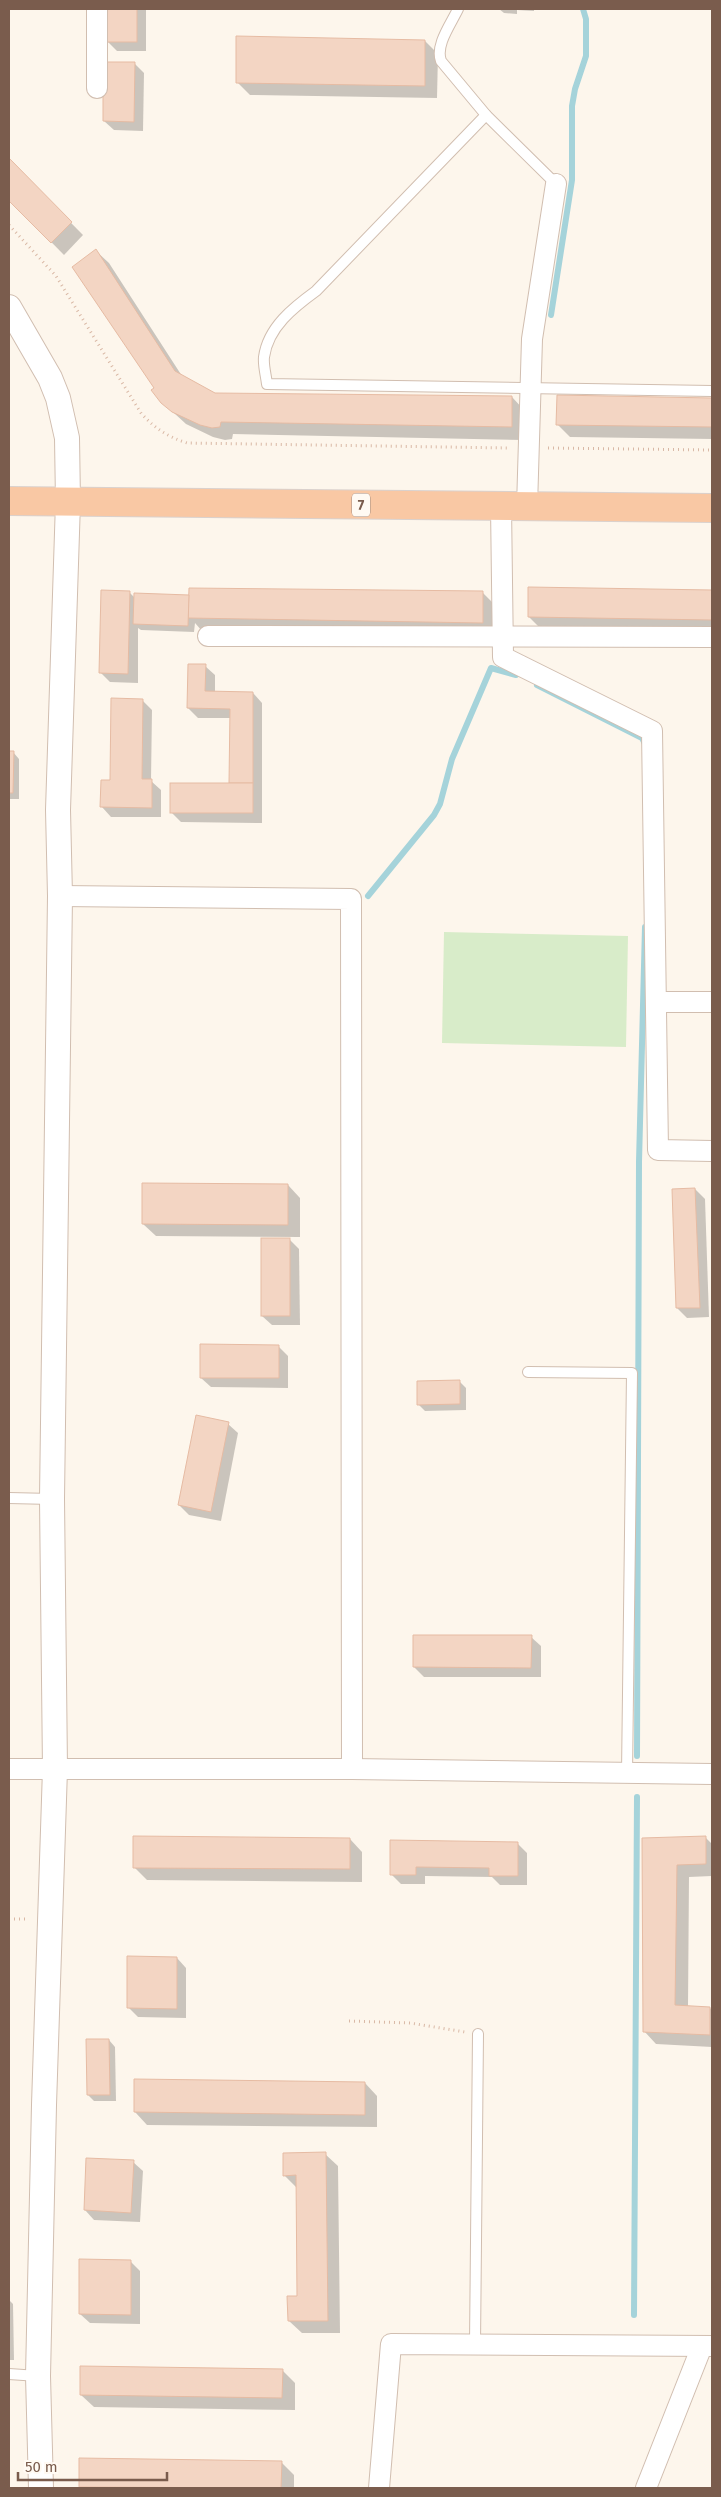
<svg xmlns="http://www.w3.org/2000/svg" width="721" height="2497" font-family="'Fira Sans',sans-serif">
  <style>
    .green { fill: #d8ecc9 }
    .shadow { fill: #0003 }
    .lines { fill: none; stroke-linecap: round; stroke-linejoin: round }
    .stream { stroke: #a5d3da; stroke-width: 6 }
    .building { fill: #f3d5c3; stroke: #e6bba3 }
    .service-casing { stroke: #d1beb0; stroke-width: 12 }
    .minor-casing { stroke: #d1beb0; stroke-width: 22 }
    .tertiary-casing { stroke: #d1beb0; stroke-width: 26 }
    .trunk-casing { stroke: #dad1cd; stroke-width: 30 }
    .path { stroke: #d9b8a5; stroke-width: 3; stroke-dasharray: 1 4; stroke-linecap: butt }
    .service { stroke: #fff; stroke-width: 10 }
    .minor { stroke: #fff; stroke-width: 20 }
    .tertiary { stroke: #fff; stroke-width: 24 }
    .trunk { stroke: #f9c8a4; stroke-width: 28 }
    .labels { text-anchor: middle; stroke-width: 4.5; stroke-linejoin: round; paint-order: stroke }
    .shield { fill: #fffaf3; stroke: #a28b7f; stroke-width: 1 }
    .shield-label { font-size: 14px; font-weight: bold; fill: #7a5c4d }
  </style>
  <rect width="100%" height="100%" fill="#fdf6ec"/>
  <!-- green -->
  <polygon class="green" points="444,932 628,936 626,1047 442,1043"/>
  <!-- shadow -->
  <g class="shadow">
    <polygon points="107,9 146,9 146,51 117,51 107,41"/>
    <polygon points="499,9 534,9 534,11 517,10 517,14 504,13"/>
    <polygon points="425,41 438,54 437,98 250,95 237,82"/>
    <polygon points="135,64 144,73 143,131 114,130 104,121"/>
    <polygon points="9,160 83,235 64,255 9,199"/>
    <polygon points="96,251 109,263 182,376 214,394 512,397 524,410 524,440 233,434 232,439 225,440 213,437 186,424 162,402"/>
    <polygon points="558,397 712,399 712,439 570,437 557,424"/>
    <polygon points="529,589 712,591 712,632 542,630 529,617"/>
    <polygon points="129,592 135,598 483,593 495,605 495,635 202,631 195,623 194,632 141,630 138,628 138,683 110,682 100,672"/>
    <polygon points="205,666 215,675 215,692 253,693 262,703 262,823 181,822 172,813 231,784 231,718 198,718 188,708"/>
    <polygon points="142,700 152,710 151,781 161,790 161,817 111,817 102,807"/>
    <polygon points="9,752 13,752 19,759 19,799 9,799"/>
    <polygon points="288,1185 300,1198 300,1237 156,1236 143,1224"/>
    <polygon points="695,1189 705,1199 709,1317 687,1318 677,1308"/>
    <polygon points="290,1240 299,1249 300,1325 272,1325 262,1316"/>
    <polygon points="278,1346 288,1356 288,1388 211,1387 201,1378"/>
    <polygon points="459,1381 466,1388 466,1410 425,1411 419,1405"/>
    <polygon points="228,1424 238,1433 221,1521 189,1515 179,1505"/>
    <polygon points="531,1637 541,1646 541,1677 424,1677 414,1667"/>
    <polygon points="705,1837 712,1844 712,1876 689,1877 688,2007 710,2008 712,2010 712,2047 656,2044 644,2031 643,1839"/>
    <polygon points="350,1839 362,1852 362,1882 147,1880 134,1867"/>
    <polygon points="392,1842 517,1843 527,1853 527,1885 500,1885 492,1877 425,1876 425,1884 401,1884 391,1874"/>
    <polygon points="177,1958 186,1968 186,2018 138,2017 128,2007"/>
    <polygon points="109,2040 115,2047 116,2101 94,2101 88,2095"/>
    <polygon points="365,2083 377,2096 377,2127 147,2125 135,2112"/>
    <polygon points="325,2154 338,2166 340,2333 302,2333 289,2321 299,2297 297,2188 284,2175"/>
    <polygon points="133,2162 143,2171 140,2222 94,2220 85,2210"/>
    <polygon points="131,2262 140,2271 140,2324 90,2323 80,2314"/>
    <polygon points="9,2300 13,2304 14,2360 9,2360"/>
    <polygon points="282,2370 295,2383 295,2410 94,2407 81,2395"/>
    <polygon points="281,2462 294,2475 294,2488 80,2487"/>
  </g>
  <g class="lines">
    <!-- stream -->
    <g class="stream">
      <polyline points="551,315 572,180 572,106 575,89 586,56 586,19 583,9"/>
      <polyline points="537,685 642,738 645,744"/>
      <polyline points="368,896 434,815 440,804 452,759 491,668 516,675"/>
      <polyline points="637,1756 639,1162 645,927"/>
      <polyline points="634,2315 637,1797"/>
    </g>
  </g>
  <!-- building -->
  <g class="building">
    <rect x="106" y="9" width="31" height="33"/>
    <polygon points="236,36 425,40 425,86 236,83"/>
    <polygon points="103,62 135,62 134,122 103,121"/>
    <polygon points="9,158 72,222 51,243 9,201"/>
    <polygon points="96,249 175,371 215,393 512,396 512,427 221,422 220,427 212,428 200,425 172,412 161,403 151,390 154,388 72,267"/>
    <polygon points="557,395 712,398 712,427 556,425"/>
    <polygon points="528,587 712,590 712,620 528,617"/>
    <polygon points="189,588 483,591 483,623 188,618"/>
    <polygon points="101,590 130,591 128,674 99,673"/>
    <polygon points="134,593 189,595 188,626 133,624"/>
    <polygon points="188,664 206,664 205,691 253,692 253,783 229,783 230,709 187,708"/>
    <polygon points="111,698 143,699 142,779 152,779 152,808 100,807 101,780 110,780"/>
    <polygon points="9,751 14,751 13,793 9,793"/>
    <rect x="170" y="783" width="83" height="30"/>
    <polygon points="142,1183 288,1184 288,1225 142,1224"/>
    <polygon points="695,1188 700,1308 676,1308 672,1189"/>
    <rect x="261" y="1238" width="29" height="78"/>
    <polygon points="200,1344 279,1345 279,1378 200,1378"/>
    <polygon points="460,1380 460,1404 417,1405 417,1381"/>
    <polygon points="196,1415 229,1422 211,1512 178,1505"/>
    <polygon points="413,1635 532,1635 531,1668 413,1667"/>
    <polygon points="133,1836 350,1838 350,1869 133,1868"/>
    <polygon points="706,1836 706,1864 677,1865 675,2005 710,2007 710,2035 643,2032 642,1838"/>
    <polygon points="390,1840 518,1842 518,1876 489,1876 489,1868 416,1867 416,1875 390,1875"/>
    <polygon points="127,1956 177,1957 177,2009 127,2008"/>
    <polygon points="86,2039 109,2039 110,2095 87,2095"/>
    <polygon points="134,2079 365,2082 365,2115 134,2112"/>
    <polygon points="326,2152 328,2321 288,2321 287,2296 297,2296 296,2175 283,2176 283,2153"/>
    <polygon points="86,2158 134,2160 131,2213 84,2210"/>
    <polygon points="79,2259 131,2260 131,2315 79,2314"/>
    <polygon points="80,2366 283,2369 282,2398 80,2395"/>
    <polygon points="79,2458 282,2461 281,2488 79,2487"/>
  </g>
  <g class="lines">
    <defs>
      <g id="service">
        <path d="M458,9C451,24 435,45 441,61L486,115L556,184"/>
        <path d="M486,115L316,291C294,307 268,327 264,357C263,365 266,375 267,384L712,391"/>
        <polyline points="528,1372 632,1373 627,1774"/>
        <polyline points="9,1498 52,1499"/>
        <polyline points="475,2345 478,2034"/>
        <polyline points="9,2374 38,2376"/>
      </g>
      <g id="minor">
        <polyline points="97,88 97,9"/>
        <polyline points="501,506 503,657 652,731 658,1150 712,1151"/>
        <polyline points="527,507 532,339 556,184"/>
        <polyline points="208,636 712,637"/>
        <polyline points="60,896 351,899 352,1769"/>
        <polyline points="656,1002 712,1002"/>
        <polyline points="9,1769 352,1769 712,1774"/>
        <polyline points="379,2488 391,2344 712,2346"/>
        <polyline points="646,2488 702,2346"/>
      </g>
      <polyline id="tertiary" points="9,307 50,378 58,398 67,438 68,502 58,810 60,896 52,1499 55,1769 44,2105 38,2376 41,2488"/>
      <polyline id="trunk" points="9,501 712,508"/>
    </defs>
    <!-- service casing -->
    <use href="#service" class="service-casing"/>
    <!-- minor casing -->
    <use href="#minor" class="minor-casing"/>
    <!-- tertiary casing -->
    <use href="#tertiary" class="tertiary-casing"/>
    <!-- trunk casing -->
    <use href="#trunk" class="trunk-casing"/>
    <!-- path -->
    <g class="path">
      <path d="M9,225L56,276L141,413C154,428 168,437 187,443L509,448"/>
      <polyline points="548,448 712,450"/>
      <polyline points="9,1919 29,1919"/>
      <polyline points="349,2021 410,2023 465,2032"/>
    </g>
    <!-- service -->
    <use href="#service" class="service"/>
    <!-- minor -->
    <use href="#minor" class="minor"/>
    <!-- tertiary -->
    <use href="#tertiary" class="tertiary"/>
    <!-- trunk -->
    <use href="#trunk" class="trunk"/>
  </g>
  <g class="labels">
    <!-- shield labels -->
    <rect class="shield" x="352" y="493.5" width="18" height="23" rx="4"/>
    <g class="shield-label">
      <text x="361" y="510">7</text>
    </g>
  </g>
  <!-- border -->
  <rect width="721" height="2497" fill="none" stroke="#7a5c4d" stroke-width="20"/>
  <!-- scale -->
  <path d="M18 2472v8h149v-8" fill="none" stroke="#7a5c4d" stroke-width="2.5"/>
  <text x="25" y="2472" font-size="15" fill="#7a5c4d" stroke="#fffaf3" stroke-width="4" paint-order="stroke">50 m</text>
</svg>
